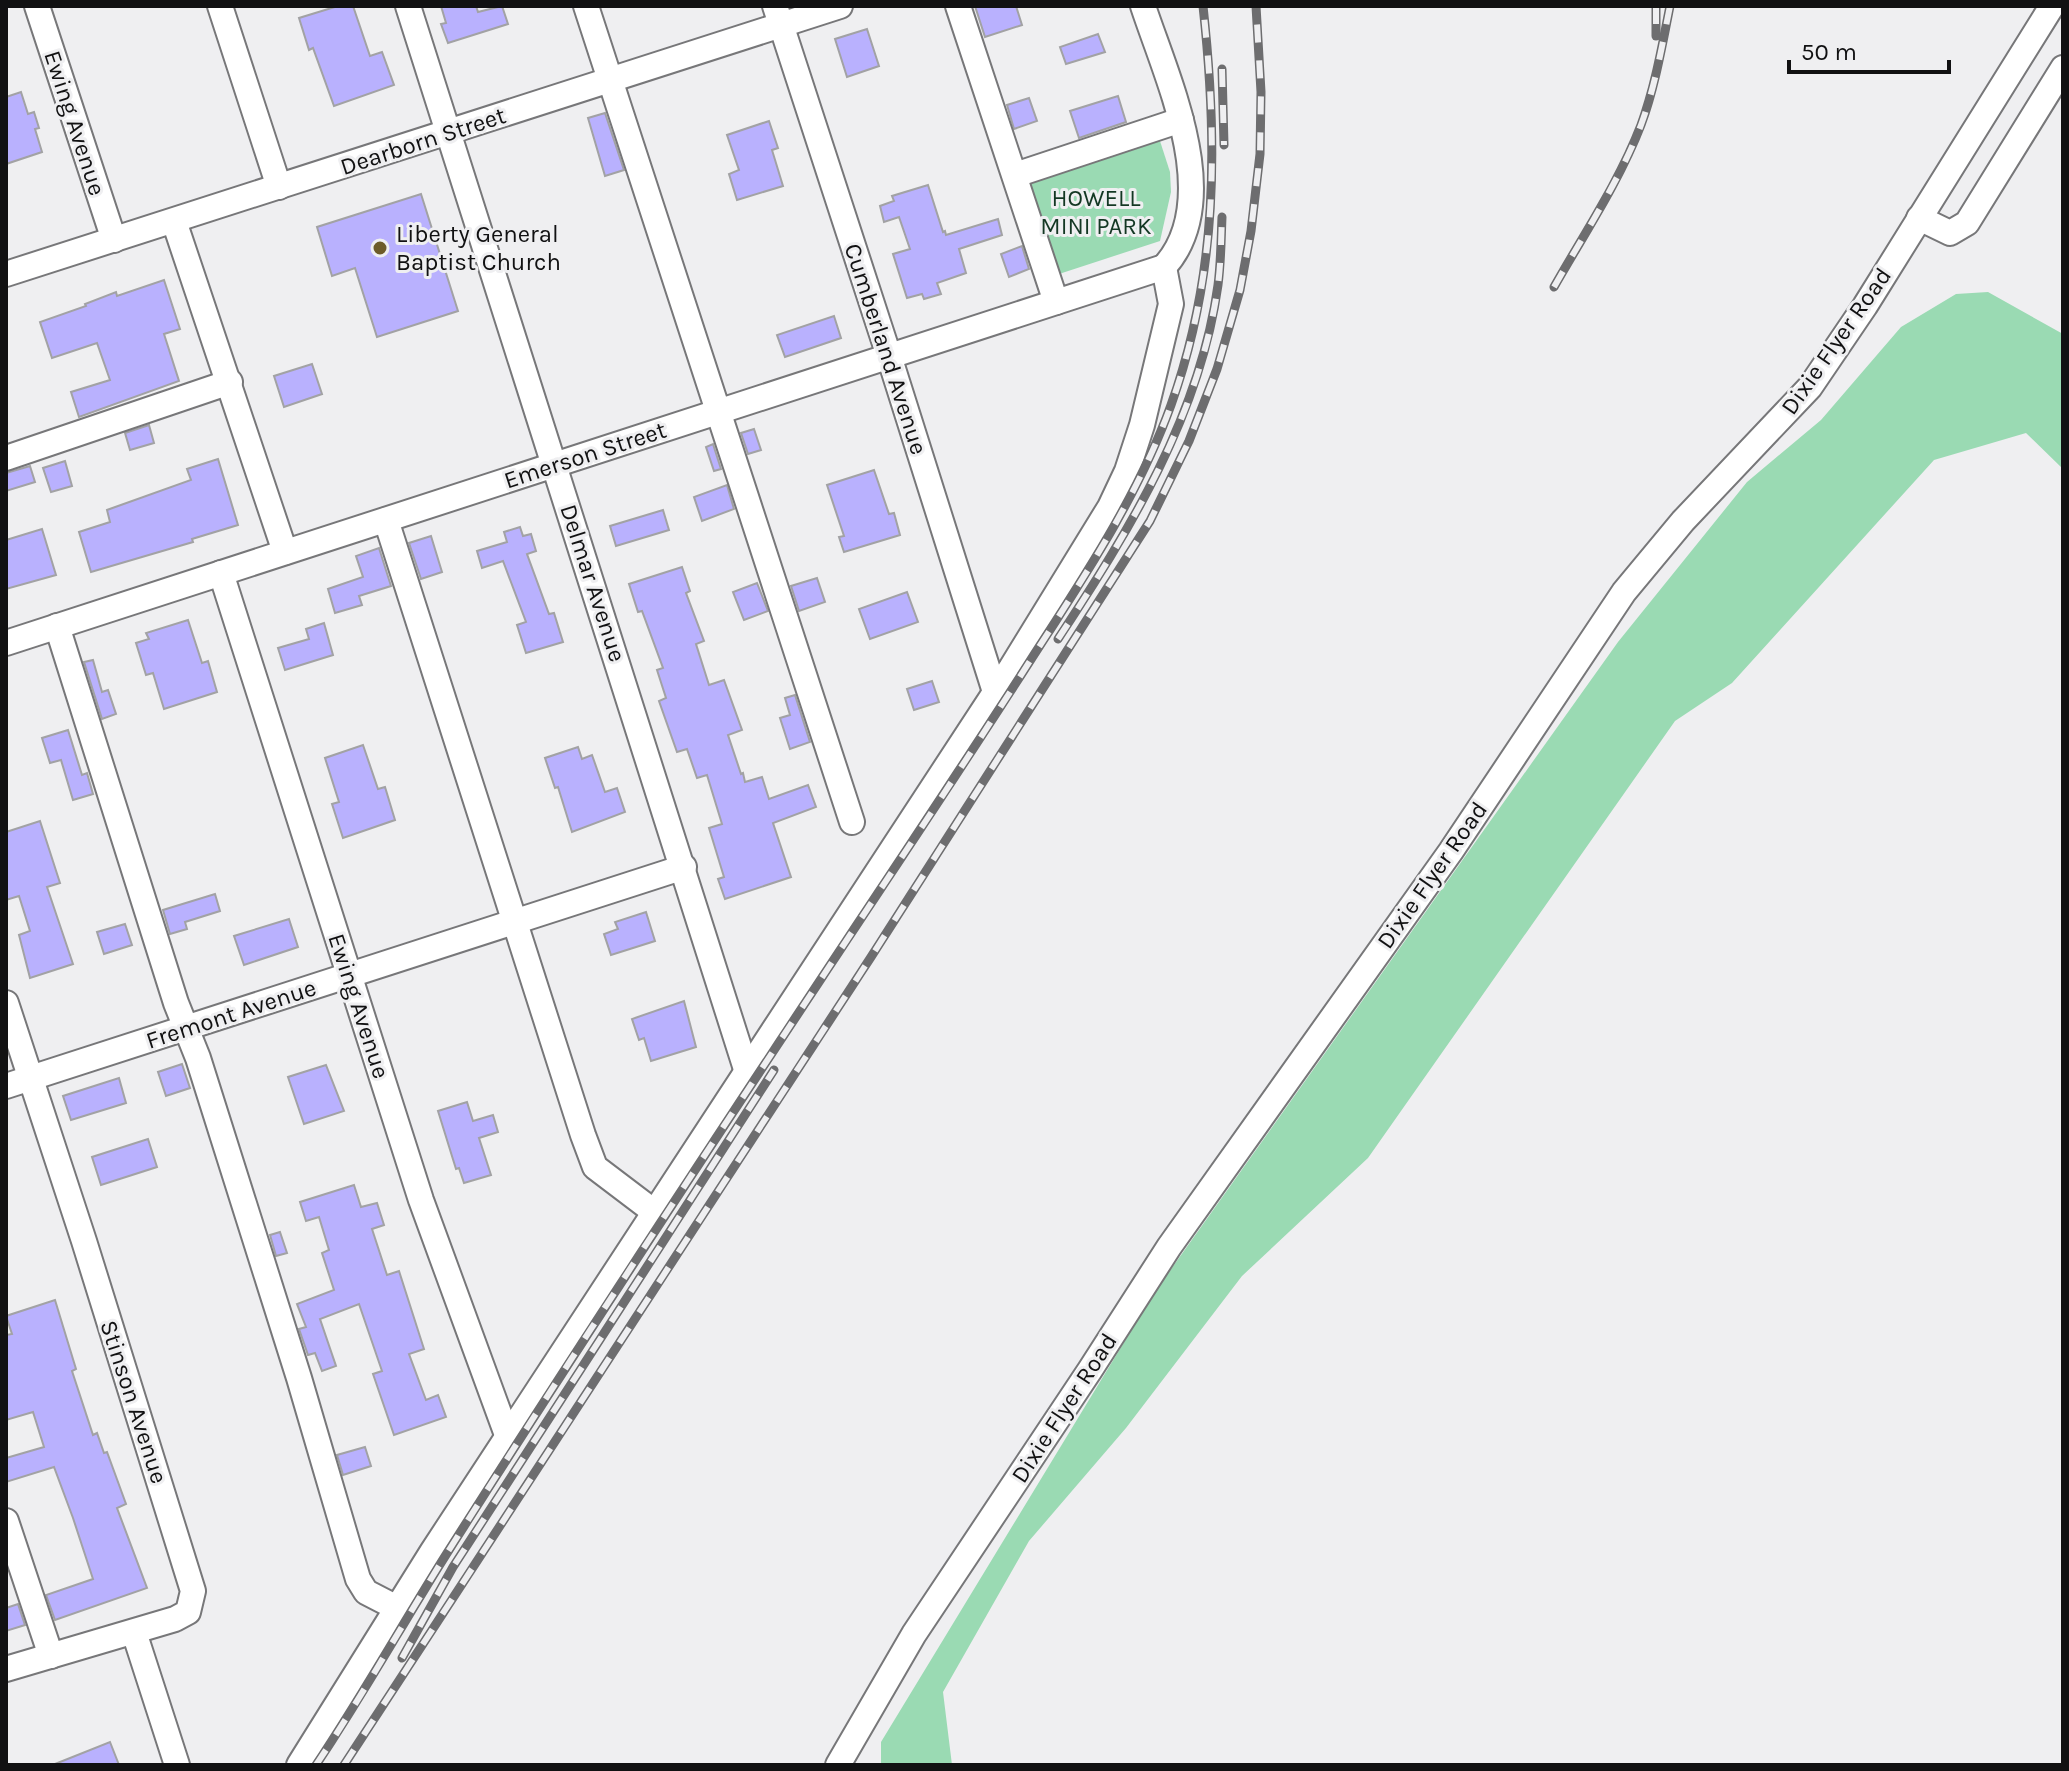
<svg xmlns="http://www.w3.org/2000/svg" width="2069" height="1771" font-family="Karla,sans-serif">
  <style>
    .green { fill: #9adab3 }
    .building { fill: #b9b1fe; stroke: #a2a2a4; stroke-width: 2 }
    .lines { fill: none; stroke-linecap: round; stroke-linejoin: round }
    .minor-casing { stroke: #777779; stroke-width: 28 }
    .minor { stroke: #fff; stroke-width: 24 }
    .rail-casing { stroke: #6d6d6f; stroke-width: 9 }
    .rail { stroke: #efeff1; stroke-width: 6; stroke-dasharray: 18; stroke-linecap: butt }
    .poi-dot { fill: #6d5b29; stroke: #efeff1; stroke-width: 3 }
    .labels { text-anchor: middle; stroke-width: 6; stroke-linejoin: round; paint-order: stroke }
    .street-label { font-size: 24px; fill: #111112; stroke: #efeff1 }
    .park-label { font-size: 24px; fill: #143824; stroke: #efeff1 }
    .poi-label { font-size: 24px; fill: #111112; stroke: #efeff1; text-anchor: start }
  </style>
  <rect width="100%" height="100%" fill="#efeff1"/>
  <!-- green -->
  <g class="green">
    <polygon points="1160,141 1170,172 1171,192 1160,241 1059,274 1030,184"/>
    <polygon points="1988,292 2063,334 2063,469 2026,433 1934,460 1732,683 1675,721 1368,1158 1242,1276 1126,1428 1029,1541 943,1692 952,1765 881,1765 881,1742 1154,1293 1618,642 1747,482 1821,420 1901,327 1956,294"/>
  </g>
  <!-- building -->
  <g class="building">
    <polygon points="338,6 353,6 370,56 382,52 394,85 334,106 313,48 309,50 299,18"/>
    <polygon points="441,6 476,6 478,12 502,6 508,24 448,43 441,24 446,23"/>
    <polygon points="975,6 1016,6 1022,25 985,37"/>
    <polygon points="867,29 879,66 847,77 835,39"/>
    <polygon points="1098,34 1105,52 1066,64 1060,47"/>
    <polygon points="21,92 28,114 34,112 39,128 35,129 42,152 6,164 6,97"/>
    <polygon points="1118,96 1126,122 1079,138 1070,111"/>
    <polygon points="1029,98 1037,121 1014,129 1007,105"/>
    <polygon points="605,113 624,170 605,176 588,118"/>
    <polygon points="769,121 778,148 772,150 783,186 737,200 729,174 739,170 727,135"/>
    <polygon points="928,185 943,232 945,231 946,235 998,219 1002,235 959,249 966,273 937,283 941,294 924,299 922,294 907,298 893,254 910,249 899,217 884,222 880,206 894,201 892,196"/>
    <polygon points="421,194 458,311 377,337 355,268 332,276 317,227"/>
    <polygon points="1022,246 1029,269 1009,277 1001,254"/>
    <polygon points="164,280 180,329 164,334 179,381 79,417 71,392 110,380 97,343 52,358 40,322 86,306 85,304 116,292 117,296"/>
    <polygon points="834,316 841,338 785,357 777,335"/>
    <polygon points="312,364 322,394 284,407 274,376"/>
    <polygon points="149,425 154,443 130,450 125,433"/>
    <polygon points="754,429 761,450 748,454 741,433"/>
    <polygon points="713,444 721,469 714,471 706,447"/>
    <polygon points="218,459 238,525 192,539 193,542 91,572 79,532 110,522 107,510 191,480 187,469"/>
    <polygon points="65,461 72,486 51,492 43,468"/>
    <polygon points="30,466 35,482 6,491 6,473"/>
    <polygon points="874,470 889,514 894,513 900,535 844,552 839,537 844,536 827,485"/>
    <polygon points="727,485 734,509 702,521 694,497"/>
    <polygon points="663,510 669,530 616,546 610,526"/>
    <polygon points="520,527 523,536 531,534 536,551 527,554 549,614 554,613 563,642 526,653 517,625 526,622 503,561 482,568 477,551 507,542 504,532"/>
    <polygon points="42,529 56,575 6,589 6,540"/>
    <polygon points="431,536 442,572 421,579 409,543"/>
    <polygon points="379,548 391,586 359,596 362,605 335,613 328,589 363,577 356,556"/>
    <polygon points="682,567 690,591 686,593 704,641 696,644 709,685 724,680 742,730 728,735 741,774 743,773 745,782 762,777 769,799 808,785 816,807 773,823 791,877 725,899 718,879 724,877 709,828 722,824 707,775 697,778 687,749 677,752 659,701 666,698 657,670 663,668 642,611 638,612 629,584"/>
    <polygon points="817,578 825,602 799,611 791,586"/>
    <polygon points="757,583 768,611 744,620 733,592"/>
    <polygon points="907,592 918,622 870,639 859,609"/>
    <polygon points="188,620 202,663 208,661 217,692 164,709 153,673 146,675 136,643 149,639 146,633"/>
    <polygon points="324,623 333,655 285,670 278,648 309,639 306,629"/>
    <polygon points="93,660 102,692 108,690 116,714 102,719 84,662"/>
    <polygon points="932,681 939,702 914,710 907,689"/>
    <polygon points="795,695 810,742 790,749 780,718 790,715 785,698"/>
    <polygon points="68,730 82,775 87,773 93,794 73,800 61,760 50,763 42,738"/>
    <polygon points="363,745 378,789 385,787 395,820 343,838 332,804 339,802 325,758"/>
    <polygon points="578,747 582,759 592,755 605,792 617,788 625,812 572,832 558,787 555,788 545,758"/>
    <polygon points="40,821 60,883 47,887 73,964 30,978 19,935 30,931 19,896 6,900 6,832"/>
    <polygon points="215,894 220,911 185,922 187,929 170,934 163,910"/>
    <polygon points="646,912 655,941 611,955 604,934 618,929 615,922"/>
    <polygon points="289,919 298,947 244,965 234,936"/>
    <polygon points="125,924 132,945 104,954 97,932"/>
    <polygon points="684,1001 696,1047 651,1061 644,1038 639,1040 632,1019"/>
    <polygon points="182,1064 190,1088 166,1096 158,1072"/>
    <polygon points="326,1065 344,1111 304,1124 288,1077"/>
    <polygon points="119,1078 126,1103 71,1120 63,1096"/>
    <polygon points="467,1102 473,1121 493,1115 498,1132 479,1138 491,1175 464,1183 459,1168 456,1169 438,1111"/>
    <polygon points="148,1139 157,1167 101,1185 92,1157"/>
    <polygon points="354,1185 361,1207 377,1203 384,1225 372,1229 387,1275 399,1271 424,1349 409,1354 426,1400 438,1395 446,1417 394,1435 373,1374 382,1371 359,1304 320,1319 336,1366 322,1371 315,1353 308,1355 299,1329 306,1327 297,1304 334,1290 322,1253 329,1250 319,1217 306,1221 300,1202"/>
    <polygon points="280,1232 287,1253 276,1256 270,1235"/>
    <polygon points="55,1300 76,1369 72,1371 93,1435 97,1433 104,1453 107,1452 126,1504 117,1508 147,1588 55,1620 46,1595 93,1579 73,1518 54,1467 6,1482 6,1458 44,1447 33,1412 6,1420 6,1335 12,1334 6,1316"/>
    <polygon points="365,1447 371,1466 343,1475 337,1455"/>
    <polygon points="18,1604 25,1625 6,1631 6,1608"/>
    <polygon points="110,1742 119,1765 55,1765 55,1764"/>
  </g>
  <g class="lines">
    <defs>
      <g id="minor">
        <polyline points="37,6 114,240"/>
        <polyline points="220,6 279,187"/>
        <polyline points="408,6 746,1069"/>
        <polyline points="586,6 852,822"/>
        <polyline points="775,6 889,356 995,692"/>
        <polyline points="958,6 1056,302"/>
        <path d="M1143,6C1167,79 1225,200 1164,267"/>
        <polyline points="1015,175 1181,120"/>
        <polyline points="1919,218 1950,233 1967,223 2063,68"/>
        <polyline points="174,221 285,552"/>
        <polyline points="6,274 840,6"/>
        <polyline points="6,458 230,382"/>
        <polyline points="386,520 583,1135 595,1167 653,1211"/>
        <polyline points="221,573 421,1200 507,1435"/>
        <polyline points="57,626 176,1003 198,1058 299,1378 358,1579 366,1592 397,1608"/>
        <polyline points="6,643 1164,267"/>
        <polyline points="6,1003 84,1241 193,1591 188,1612 175,1619 6,1669"/>
        <polyline points="6,1086 684,867"/>
        <polyline points="6,1521 51,1656"/>
        <polyline points="134,1632 177,1765"/>
        <polyline points="299,1765 432,1552 1011,668 1110,507 1127,471 1142,425 1171,304 1164,267"/>
        <polyline points="838,1765 914,1634 1090,1370 1169,1247 1451,851 1624,592 1683,521 1810,387 1865,306 2052,6"/>
      </g>
    </defs>
    <!-- minor casing -->
    <use href="#minor" class="minor-casing"/>
    <!-- minor -->
    <use href="#minor" class="minor"/>
    <defs>
      <g id="rail">
        <polyline points="1656,6 1656,36"/>
        <polyline points="1222,69 1224,145"/>
        <path d="M1554,287C1584,234 1619,182 1641,125C1655,87 1662,46 1670,6"/>
        <path d="M1058,639C1129,531 1200,416 1218,285C1221,262 1221,240 1222,217"/>
        <polyline points="402,1658 453,1567 774,1070"/>
        <path d="M316,1765C363,1695 404,1621 449,1550C570,1359 694,1171 819,982C889,876 961,769 1030,661C1082,580 1138,497 1171,405C1218,274 1218,143 1203,6"/>
        <polyline points="344,1765 871,957 1150,521 1189,441 1217,369 1240,290 1251,231 1260,154 1261,92 1256,6"/>
      </g>
    </defs>
    <!-- rail casing -->
    <use href="#rail" class="rail-casing"/>
    <!-- rail -->
    <use href="#rail" class="rail"/>
  </g>
  <!-- markers -->
  <circle class="poi-dot" cx="380" cy="248" r="8"/>
  <g class="labels">
    <!-- street labels -->
    <g class="street-label">
      <text transform="translate(75 123) rotate(72)" y="8">Ewing Avenue</text>
      <text transform="translate(423 141) rotate(-18)" y="8">Dearborn Street</text>
      <text transform="translate(1836 341) rotate(-55)" y="8">Dixie Flyer Road</text>
      <text transform="translate(886 349) rotate(72)" y="8">Cumberland Avenue</text>
      <text transform="translate(585 455) rotate(-18)" y="8">Emerson Street</text>
      <text transform="translate(593 583) rotate(72)" y="8">Delmar Avenue</text>
      <text transform="translate(1432 875) rotate(-55)" y="8">Dixie Flyer Road</text>
      <text transform="translate(359 1006) rotate(72)" y="8">Ewing Avenue</text>
      <text transform="translate(231 1014) rotate(-18)" y="8">Fremont Avenue</text>
      <text transform="translate(134 1402) rotate(72)" y="8">Stinson Avenue</text>
      <text transform="translate(1064 1408) rotate(-57)" y="8">Dixie Flyer Road</text>
    </g>
    <!-- park labels -->
    <g class="park-label">
      <text x="1096" y="206">HOWELL<tspan x="1096" dy="28">MINI PARK</tspan></text>
    </g>
    <!-- poi labels -->
    <g class="poi-label">
      <text x="396" y="242">Liberty General<tspan x="396" dy="28">Baptist Church</tspan></text>
    </g>
  </g>
  <!-- border -->
  <rect width="2069" height="1771" fill="none" stroke="#111112" stroke-width="16"/>
  <!-- scale -->
  <path d="M1789 60v12h160v-12" fill="none" stroke="#111112" stroke-width="4"/>
  <text x="1801" y="60" font-size="24" fill="#111112" stroke="#efeff1" stroke-width="6" paint-order="stroke">50 m</text>
</svg>
